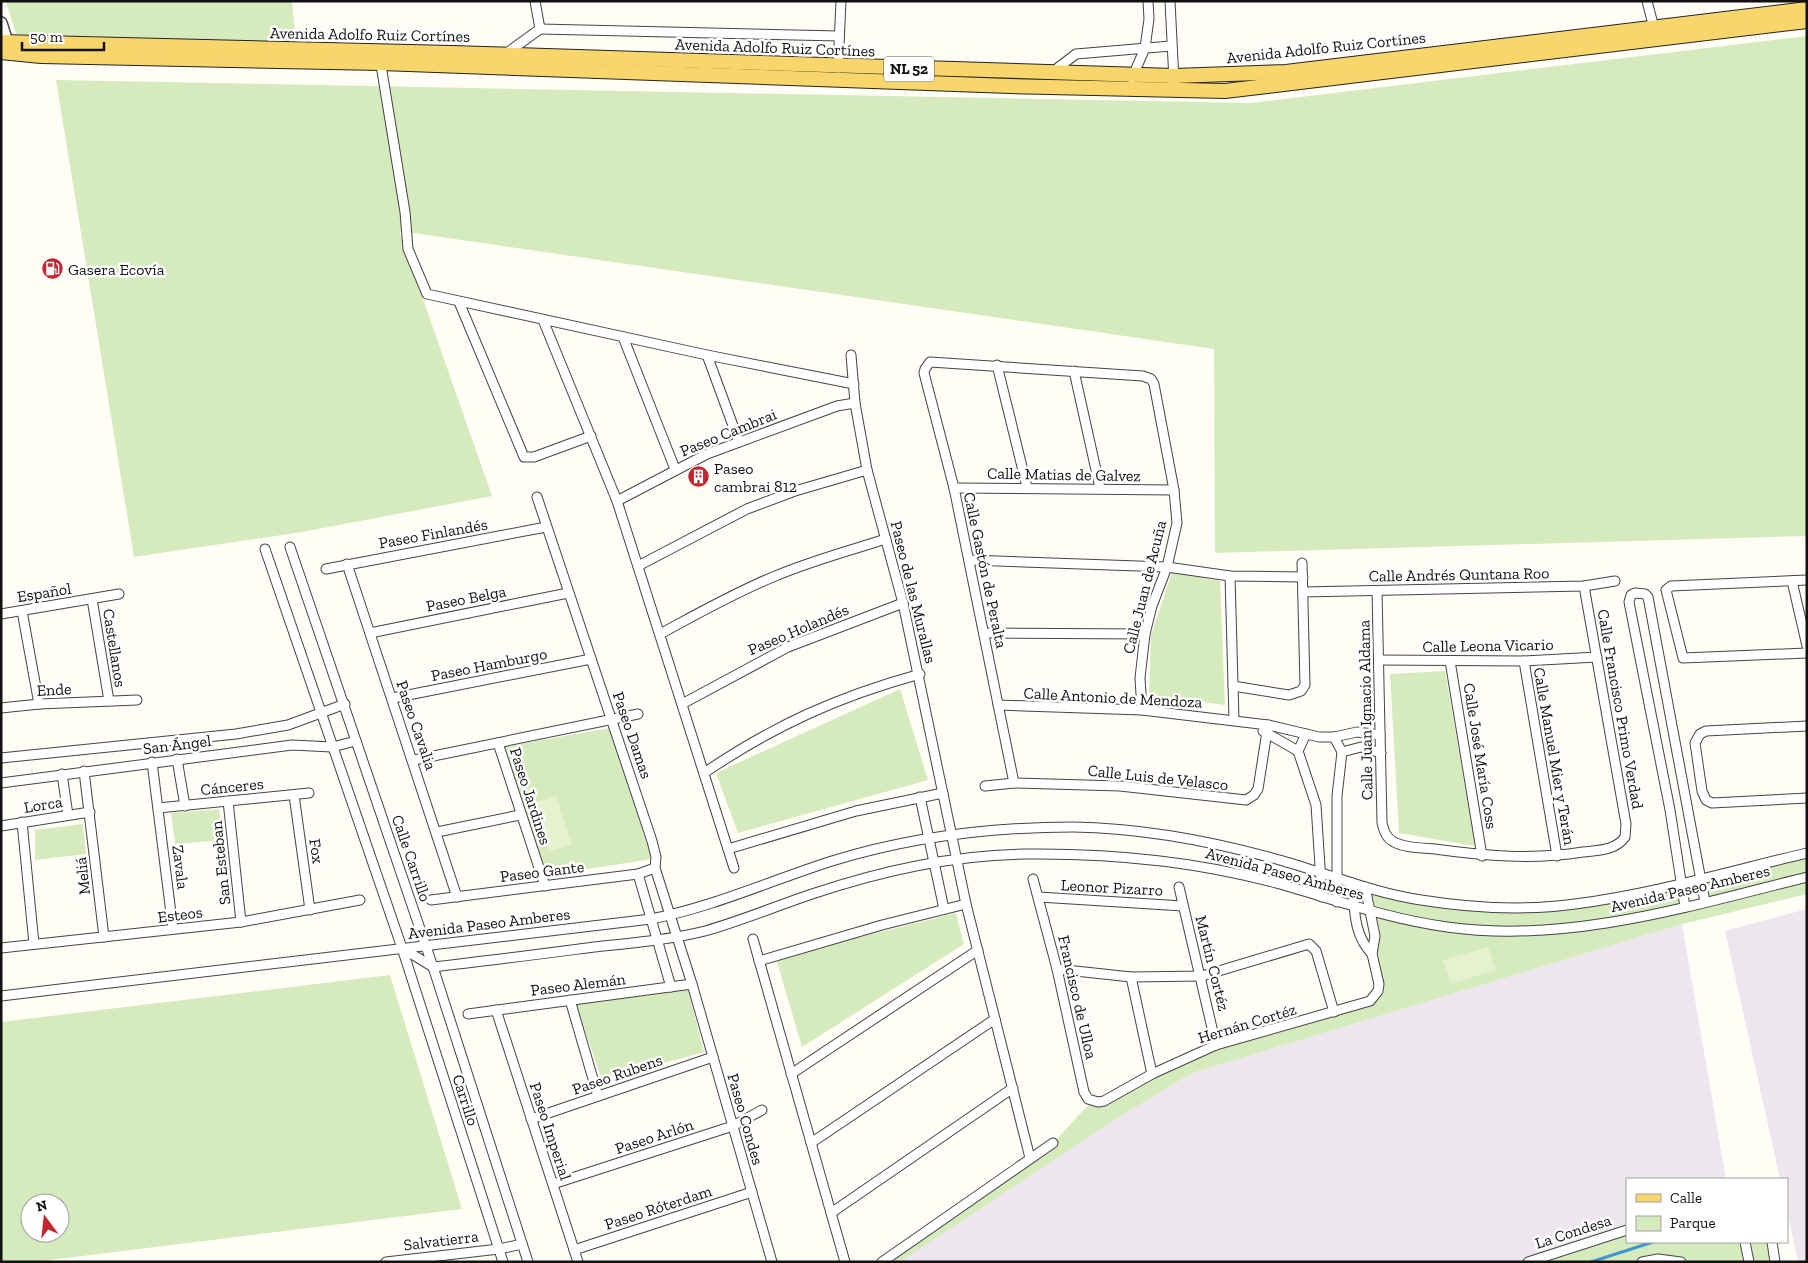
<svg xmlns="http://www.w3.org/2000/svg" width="1808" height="1263" font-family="'Zilla Slab',serif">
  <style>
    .industrial { fill: #eee6ef }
    .green { fill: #d5ebbd; fill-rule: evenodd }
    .pitch { fill: #e6f2cf }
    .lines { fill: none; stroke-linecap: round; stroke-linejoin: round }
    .stream { stroke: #3f96cf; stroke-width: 3 }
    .minor-casing { stroke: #444; stroke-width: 11 }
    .tertiary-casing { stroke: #444; stroke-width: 14 }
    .primary-casing { stroke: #222; stroke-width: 16 }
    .minor { stroke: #fff; stroke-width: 9 }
    .tertiary { stroke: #fff; stroke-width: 11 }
    .primary { stroke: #f9d66b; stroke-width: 14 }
    .labels { text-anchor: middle; stroke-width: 5; stroke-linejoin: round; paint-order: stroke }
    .shield { fill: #fff; stroke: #585858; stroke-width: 1 }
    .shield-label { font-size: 15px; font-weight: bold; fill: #111 }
    .street-label { font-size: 16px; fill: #111; stroke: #fff }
    .poi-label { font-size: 16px; fill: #111; stroke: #fff; text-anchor: start }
  </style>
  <rect width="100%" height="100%" fill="#fffdf5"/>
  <!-- industrial -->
  <g class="industrial">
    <polygon points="1807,909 1807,1262 1798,1262 1787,1210 1787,1179 1780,1179 1725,931"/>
    <polygon points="1682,924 1726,1179 1627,1179 1627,1242 1740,1262 900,1262 1111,1122 1192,1073"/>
  </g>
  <!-- green -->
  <g class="green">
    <polygon points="6,1 292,1 296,43 16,34"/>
    <polygon points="1807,36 1807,536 1215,553 1214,349 399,231 492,496 302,532 134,557 56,80 1251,103"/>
    <polygon points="1172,572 1220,581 1225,705 1149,695 1151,635"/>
    <polygon points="1445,671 1475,846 1399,833 1390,674"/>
    <polygon points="900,689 928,780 738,833 716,773"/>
    <polygon points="610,728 652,859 543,876 503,747"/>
    <polygon points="219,809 223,840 175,844 171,813"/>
    <polygon points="83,824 86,854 35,860 35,830"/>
    <polygon points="1807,853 1807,894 1682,924 1192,1073 1111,1122 900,1262 882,1262 1053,1143 1092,1101 1098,1102 1216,1045 1375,997 1375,936 1365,887 1418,900 1518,908 1573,904 1681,883 1685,906 1704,902 1700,878"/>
    <polygon points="956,913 964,944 802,1047 776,958"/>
    <path d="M390,975L462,1209L34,1262H1V1022ZM30,1203H60V1233H30Z"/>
    <polygon points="688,989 704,1052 602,1080 576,1004"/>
    <polygon points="1627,1230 1627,1242 1772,1242 1775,1262 1528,1262"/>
  </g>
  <!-- pitch -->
  <g class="pitch">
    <polygon points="556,796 572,845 549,851 533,803"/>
    <polygon points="1488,947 1496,970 1451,984 1443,960"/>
  </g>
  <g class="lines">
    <!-- stream -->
    <polyline class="stream" points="1591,1262 1653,1242"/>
    <defs>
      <g id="minor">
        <polyline points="1170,1 1174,81"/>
        <polyline points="1647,1 1654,28"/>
        <polyline points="540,29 839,36"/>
        <polyline points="504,55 540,29 535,1"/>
        <polyline points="380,59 405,212 408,249 427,294 707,355 854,384"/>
        <polyline points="838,68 841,1"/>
        <polyline points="1051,73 1076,54 1171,46"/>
        <polyline points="1132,78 1145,48 1149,19 1148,1"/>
        <polyline points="459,302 524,457 534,457 591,436"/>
        <polyline points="543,320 617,501 734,868"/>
        <polyline points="623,337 675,469"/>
        <polyline points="707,355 739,442"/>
        <polyline points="851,355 855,403 867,470 903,603 966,904 1030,1158"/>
        <polyline points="997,365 1027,487"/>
        <polyline points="1074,371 1100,488"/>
        <polyline points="954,488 1174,490"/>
        <polyline points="537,497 652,841 656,857 655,868 692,984 772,1262"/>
        <polyline points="617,501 707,454 837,406 855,403"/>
        <polyline points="290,547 433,967 528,1262"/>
        <polyline points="265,549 402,948 503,1262"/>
        <polyline points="969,560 1167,567 1230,576 1303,577"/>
        <polyline points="347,564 457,897"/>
        <polyline points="638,566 747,509 795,491 867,470"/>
        <polyline points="326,569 546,527"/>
        <polyline points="1230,576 1234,720"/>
        <polyline points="1807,580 1671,586 1666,590 1683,658 1807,653"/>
        <polyline points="1792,581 1807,646"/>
        <path d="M1377,591L1382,823C1384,831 1386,838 1394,842C1405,848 1422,848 1435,849C1485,856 1533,860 1583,852C1598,850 1615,851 1625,837L1626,824L1584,586"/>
        <polyline points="1303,592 1584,586 1615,581"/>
        <polyline points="92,599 109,701"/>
        <polyline points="22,611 39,704"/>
        <polyline points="1,614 119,594"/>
        <polyline points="370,633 568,593"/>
        <polyline points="985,633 1145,634"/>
        <path d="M660,634C697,614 734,593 773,577C810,561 848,551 886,539"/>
        <polyline points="1379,660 1524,661 1597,657"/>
        <polyline points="1450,661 1482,856"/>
        <polyline points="1524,661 1557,856"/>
        <polyline points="1233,686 1289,695 1301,691 1305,685 1302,563"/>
        <polyline points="393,698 591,659"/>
        <polyline points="682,704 788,647 903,603"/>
        <polyline points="998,705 1142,710 1268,725 1319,737 1334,737 1357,732 1380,735"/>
        <polyline points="1,708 39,704 137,700"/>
        <polyline points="1807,726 1706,731 1700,734 1695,743 1702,791 1706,800 1712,803 1807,798"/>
        <polyline points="1263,731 1298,751"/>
        <polyline points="1306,734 1298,751 1316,805 1322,897"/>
        <polyline points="1334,737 1342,752 1337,796 1337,902"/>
        <polyline points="498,743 545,886"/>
        <polyline points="1342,752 1361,747 1381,753"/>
        <polyline points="1,758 236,734 288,725 345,704"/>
        <polyline points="177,759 185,806"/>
        <polyline points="414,760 638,714"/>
        <polyline points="152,762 173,929"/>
        <polyline points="84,771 104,937"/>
        <path d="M704,773C775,725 837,697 920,674"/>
        <polyline points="62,774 68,815"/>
        <polyline points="1,783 292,745 332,747 356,741"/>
        <polyline points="1014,783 954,488 924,373 925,369 930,362 1143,376 1151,379 1154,384 1174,490 1177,523 1167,567 1152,606 1145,634 1140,678 1142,710"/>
        <polyline points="985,786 1014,783 1120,786 1246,800 1254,795 1258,789 1268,725"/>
        <polyline points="294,795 310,910"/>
        <polyline points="920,797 944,909"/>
        <polyline points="228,801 241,922"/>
        <polyline points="158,808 309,793"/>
        <polyline points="22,822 34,944"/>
        <polyline points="1,826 90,812"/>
        <polyline points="437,832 520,815"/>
        <polyline points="728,849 856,811 943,793"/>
        <polyline points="638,874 671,987"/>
        <polyline points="1033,879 1057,969 1084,1092 1088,1099 1098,1102 1104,1101 1152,1074 1216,1045 1370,1001 1378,991 1379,984 1372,954 1375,936 1365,887"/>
        <path d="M1352,883C1355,910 1353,934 1372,954"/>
        <polyline points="1179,887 1216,1045"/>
        <polyline points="1039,897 1183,906"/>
        <polyline points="431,900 638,874 655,868"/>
        <polyline points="1685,907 1670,810 1629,602 1631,595 1635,593 1645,594 1648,597 1705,902"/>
        <polyline points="753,939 845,1262"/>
        <polyline points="1,948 241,922 360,900"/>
        <path d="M402,948L433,967C487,961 540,954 594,947C631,943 669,940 705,931C741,921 776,906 812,894C880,871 952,855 1025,854C1110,853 1195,861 1276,883C1333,899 1388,919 1447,927C1568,944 1690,906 1807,877"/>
        <polyline points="759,961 882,925 966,904"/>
        <polyline points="1057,969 1131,977 1202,976 1309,944 1316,951 1334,1012"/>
        <polyline points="1131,977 1152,1074"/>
        <path d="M1,996L651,919C713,907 772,880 832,861C910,837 992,827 1073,827C1143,828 1216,842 1283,861C1329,874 1373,893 1421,900C1471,908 1524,911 1575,904C1653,894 1730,871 1807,853"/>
        <polyline points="570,1000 598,1096"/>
        <polyline points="496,1010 578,1262"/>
        <polyline points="468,1014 692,984"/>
        <polyline points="791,1074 978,950"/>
        <polyline points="531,1119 713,1057"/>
        <polyline points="811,1143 995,1019"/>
        <polyline points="553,1184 733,1126 762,1110"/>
        <polyline points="831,1213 1013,1088"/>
        <polyline points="1745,1242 1749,1262"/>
        <polyline points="1772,1242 1775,1262"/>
        <polyline points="574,1250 752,1192"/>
        <polyline points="386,1262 499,1249 522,1244"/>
        <polyline points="882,1262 1053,1143"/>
        <polyline points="1528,1262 1627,1230"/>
        <polyline points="1642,1262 1658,1259 1681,1262"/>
      </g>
      <polyline id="tertiary" points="1,23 7,42"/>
      <g id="primary">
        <polyline points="1,42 451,53 1174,76 1286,72 1807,9"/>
        <polyline points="1,52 41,56 381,63 1010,86 1225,91 1807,21"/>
      </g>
    </defs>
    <!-- minor casing -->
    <use href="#minor" class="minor-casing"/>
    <!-- tertiary casing -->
    <use href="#tertiary" class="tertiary-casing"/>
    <!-- primary casing -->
    <use href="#primary" class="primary-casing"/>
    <!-- minor -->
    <use href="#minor" class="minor"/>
    <!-- tertiary -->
    <use href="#tertiary" class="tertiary"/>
    <!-- primary -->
    <use href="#primary" class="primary"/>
  </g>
  <!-- icons -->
  <defs>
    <symbol id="fuel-disc" viewBox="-11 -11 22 22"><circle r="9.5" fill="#c4262e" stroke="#fff"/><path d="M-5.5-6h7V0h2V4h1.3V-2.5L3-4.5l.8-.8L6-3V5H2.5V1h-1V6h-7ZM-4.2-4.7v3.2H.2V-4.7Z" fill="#fff"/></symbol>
    <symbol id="building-disc" viewBox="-11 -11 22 22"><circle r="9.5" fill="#c4262e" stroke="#fff"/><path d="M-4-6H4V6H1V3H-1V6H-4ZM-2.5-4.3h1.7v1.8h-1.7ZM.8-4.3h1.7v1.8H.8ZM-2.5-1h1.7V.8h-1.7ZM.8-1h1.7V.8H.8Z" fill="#fff"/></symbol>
  </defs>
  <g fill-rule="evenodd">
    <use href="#fuel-disc" x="40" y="256" width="25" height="25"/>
    <use href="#building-disc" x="686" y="464" width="25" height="25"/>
  </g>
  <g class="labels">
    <!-- shield labels -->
    <rect class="shield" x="884" y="56.5" width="50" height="25" rx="4"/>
    <g class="shield-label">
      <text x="909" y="74">NL 52</text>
    </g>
    <!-- street labels -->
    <g class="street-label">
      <text transform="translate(370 34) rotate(1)" y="6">Avenida Adolfo Ruiz Cortínes</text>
      <text transform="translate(775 47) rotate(2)" y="6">Avenida Adolfo Ruiz Cortínes</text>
      <text transform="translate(1326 47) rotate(-6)" y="6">Avenida Adolfo Ruiz Cortínes</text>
      <text transform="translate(728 432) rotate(-22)" y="6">Paseo Cambrai</text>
      <text transform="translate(1064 474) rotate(1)" y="6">Calle Matias de Galvez</text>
      <text transform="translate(433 533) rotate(-10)" y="6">Paseo Finlandés</text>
      <text transform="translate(986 570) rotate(78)" y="6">Calle Gastón de Peralta</text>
      <text transform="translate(1459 574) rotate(-1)" y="6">Calle Andrés Quntana Roo</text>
      <text transform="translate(1144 587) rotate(-76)" y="6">Calle Juan de Acuña</text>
      <text transform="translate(44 592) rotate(-9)" y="6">Español</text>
      <text transform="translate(914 592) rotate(76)" y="6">Paseo de las Murallas</text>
      <text transform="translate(466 598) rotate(-11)" y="6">Paseo Belga</text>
      <text transform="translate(798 629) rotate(-23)" y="6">Paseo Holandés</text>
      <text transform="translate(1488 645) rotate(-1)" y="6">Calle Leona Vicario</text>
      <text transform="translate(115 648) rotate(81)" y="6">Castellanos</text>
      <text transform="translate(489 664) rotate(-11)" y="6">Paseo Hamburgo</text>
      <text transform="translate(54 689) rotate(-3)" y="6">Ende</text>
      <text transform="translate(1113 697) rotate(3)" y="6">Calle Antonio de Mendoza</text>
      <text transform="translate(1621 709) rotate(80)" y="6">Calle Francisco Primo Verdad</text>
      <text transform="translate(1365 710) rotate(-91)" y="6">Calle Juan Ignacio Aldama</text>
      <text transform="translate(417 725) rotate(71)" y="6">Paseo Cavalia</text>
      <text transform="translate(633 735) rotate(71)" y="6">Paseo Damas</text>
      <text transform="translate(177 744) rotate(-7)" y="6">San Ángel</text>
      <text transform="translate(1481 756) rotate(81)" y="6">Calle José María Coss</text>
      <text transform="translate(1555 756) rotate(80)" y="6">Calle Manuel Mier y Terán</text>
      <text transform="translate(1158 777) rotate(6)" y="6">Calle Luis de Velasco</text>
      <text transform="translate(232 786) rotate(-6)" y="6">Cánceres</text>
      <text transform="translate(531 796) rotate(72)" y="6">Paseo Jardines</text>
      <text transform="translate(43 804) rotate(-9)" y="6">Lorca</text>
      <text transform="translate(317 851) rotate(82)" y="6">Fox</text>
      <text transform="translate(412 858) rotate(71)" y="6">Calle Carrillo</text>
      <text transform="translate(220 863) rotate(-96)" y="6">San Esteban</text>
      <text transform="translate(181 867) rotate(83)" y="6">Zavala</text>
      <text transform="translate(542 871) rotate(-7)" y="6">Paseo Gante</text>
      <text transform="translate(1285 873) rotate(15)" y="6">Avenida Paseo Amberes</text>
      <text transform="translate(82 876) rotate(-96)" y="6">Meliá</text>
      <text transform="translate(1112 887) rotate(3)" y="6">Leonor Pizarro</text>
      <text transform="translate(1690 888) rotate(-13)" y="6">Avenida Paseo Amberes</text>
      <text transform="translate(180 914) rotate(-7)" y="6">Esteos</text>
      <text transform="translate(489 923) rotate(-7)" y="6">Avenida Paseo Amberes</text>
      <text transform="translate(1213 963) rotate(76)" y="6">Martín Cortéz</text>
      <text transform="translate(578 984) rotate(-7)" y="6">Paseo Alemán</text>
      <text transform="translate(1078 997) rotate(77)" y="6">Francisco de Ulloa</text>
      <text transform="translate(1247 1023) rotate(-17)" y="6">Hernán Cortéz</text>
      <text transform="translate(617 1074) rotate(-19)" y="6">Paseo Rubens</text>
      <text transform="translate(466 1100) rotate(72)" y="6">Carrillo</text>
      <text transform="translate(746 1119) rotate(74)" y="6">Paseo Condes</text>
      <text transform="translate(551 1131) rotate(72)" y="6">Paseo Imperial</text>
      <text transform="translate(654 1136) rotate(-18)" y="6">Paseo Arlón</text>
      <text transform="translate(658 1207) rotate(-18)" y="6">Paseo Róterdam</text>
      <text transform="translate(1573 1231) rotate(-18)" y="6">La Condesa</text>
      <text transform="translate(441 1240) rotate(-7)" y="6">Salvatierra</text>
    </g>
    <!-- poi labels -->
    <g class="poi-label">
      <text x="68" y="275">Gasera Ecovía</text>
      <text x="714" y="474">Paseo<tspan x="714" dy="18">cambrai 812</tspan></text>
    </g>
  </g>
  <!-- border -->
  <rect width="1808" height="1263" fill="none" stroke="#111111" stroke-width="5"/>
  <!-- legend -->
  <rect x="1626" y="1178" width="162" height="65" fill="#ffffff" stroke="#a0a0a0"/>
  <rect x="1636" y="1194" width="25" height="8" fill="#f9d66b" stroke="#a0a0a0"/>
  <text x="1670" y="1203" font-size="15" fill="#111111">Calle</text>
  <rect x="1636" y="1216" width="25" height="15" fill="#d5ebbd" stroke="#a0a0a0"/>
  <text x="1670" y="1228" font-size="15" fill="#111111">Parque</text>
  <!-- north arrow -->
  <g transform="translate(45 1218) rotate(345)"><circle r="24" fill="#ffffff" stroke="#a0a0a0"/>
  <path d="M0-4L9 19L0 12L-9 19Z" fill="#c4262e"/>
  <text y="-8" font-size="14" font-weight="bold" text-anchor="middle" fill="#111111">N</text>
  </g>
  <!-- scale -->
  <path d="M22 42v8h82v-8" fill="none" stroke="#111111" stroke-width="2.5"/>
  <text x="30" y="42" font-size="15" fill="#111111" stroke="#ffffff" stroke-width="4" paint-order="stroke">50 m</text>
</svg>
